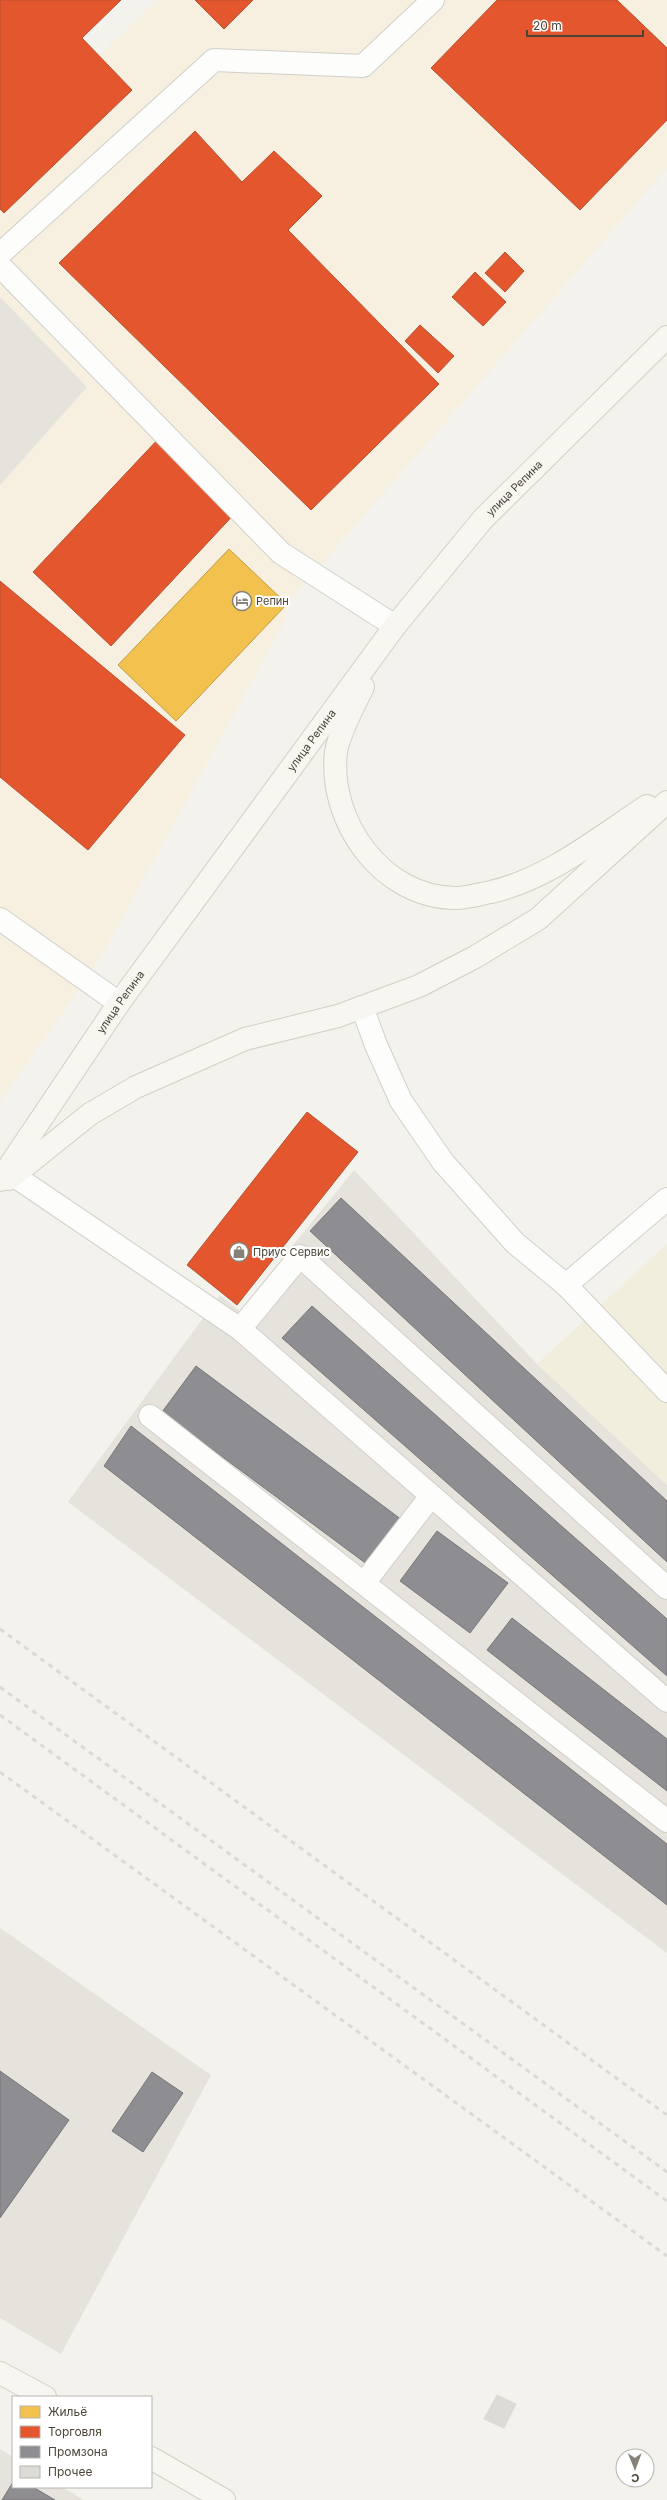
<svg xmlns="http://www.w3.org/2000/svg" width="667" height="2500" font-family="Inter,sans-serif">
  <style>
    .commercial { fill: #f7efdf }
    .industrial { fill: #e6e2dc }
    .education { fill: #f2eede }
    .homes { fill: #f2c14e; stroke: #c09c47 }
    .shops { fill: #e4572e; stroke: #b65231 }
    .industry { fill: #8d8d92; stroke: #7a7777 }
    .building { fill: #dddbd5; stroke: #dcd9d2 }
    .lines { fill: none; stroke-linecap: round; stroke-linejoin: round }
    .lane-casing { stroke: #d1d0ca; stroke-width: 24 }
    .secondary-casing { stroke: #d3d0c3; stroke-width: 24 }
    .lane { stroke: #fdfdfc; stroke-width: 22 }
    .secondary { stroke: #f7f6f0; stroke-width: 22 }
    .rail { stroke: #dadad9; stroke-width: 3; stroke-dasharray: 5 5; stroke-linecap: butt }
    .labels { text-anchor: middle; stroke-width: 4; stroke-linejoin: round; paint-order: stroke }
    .street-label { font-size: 11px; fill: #4c4537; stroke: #fff }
    .poi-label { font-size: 11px; fill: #4c4537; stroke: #fff; text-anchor: start }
  </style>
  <rect width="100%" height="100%" fill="#f3f2ed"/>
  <!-- commercial -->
  <polygon class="commercial" points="157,0 195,0 224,29 253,0 667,0 667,168 287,604 285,621 100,959 0,1102 0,485 87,387 0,297 0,209 99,56"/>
  <!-- industrial -->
  <g class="industrial">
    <polygon points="0,297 87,387 0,485"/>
    <polygon points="354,1170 537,1364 667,1485 667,1953 68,1502 220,1295 240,1311"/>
    <polygon points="0,1928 211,2075 61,2354 0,2318"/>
    <polygon points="0,2449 13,2457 13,2487 62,2487 84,2500 0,2500"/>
  </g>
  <!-- education -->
  <polygon class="education" points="667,1244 667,1485 537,1364"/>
  <!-- homes -->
  <polygon class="homes" points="229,549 287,604 176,721 118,665"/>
  <!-- shops -->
  <g class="shops">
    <polygon points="0,0 121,0 82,38 132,90 4,213 0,209"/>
    <polygon points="195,0 253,0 224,29"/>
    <polygon points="497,0 617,0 667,48 667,120 580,210 431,68"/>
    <polygon points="195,131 242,182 274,151 322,196 288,230 439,384 311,510 59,263"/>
    <polygon points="505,252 524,271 505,292 485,273"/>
    <polygon points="475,272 506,302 483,326 452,297"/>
    <polygon points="420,325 454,356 438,373 405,341"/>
    <polygon points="161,436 239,509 111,646 33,572"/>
    <polygon points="0,581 185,735 88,850 0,777"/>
    <polygon points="307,1112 358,1152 237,1305 187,1265"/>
  </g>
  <!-- industry -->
  <g class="industry">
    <polygon points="341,1198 667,1501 667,1562 310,1231"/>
    <polygon points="312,1306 667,1619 667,1676 282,1338"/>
    <polygon points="196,1366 402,1520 368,1565 162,1412"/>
    <polygon points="131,1426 667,1844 667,1905 104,1466"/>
    <polygon points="437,1531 508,1583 470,1633 400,1581"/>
    <polygon points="512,1618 667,1739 667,1791 487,1650"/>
    <polygon points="0,2071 69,2120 0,2218"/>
    <polygon points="152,2072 183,2093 143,2152 112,2131"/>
    <polygon points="13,2482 13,2487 33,2487 55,2500 2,2500"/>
  </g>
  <!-- building -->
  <polygon class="building" points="497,2395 516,2404 504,2428 484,2419"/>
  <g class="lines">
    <defs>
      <g id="lane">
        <polyline points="0,254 214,60 363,66 433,0"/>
        <polyline points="0,266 281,553 395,626"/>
        <polyline points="0,919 119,1003"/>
        <polyline points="362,1007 376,1045 401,1101 443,1162 515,1243 566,1285 667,1391"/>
        <polyline points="13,1175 240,1329 300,1256 667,1588"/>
        <polyline points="566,1285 667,1199"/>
        <polyline points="240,1329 667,1701"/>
        <polyline points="150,1416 667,1821"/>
        <polyline points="364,1583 431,1496"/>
      </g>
      <g id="secondary">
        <path d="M363,687C354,705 339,733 336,752C328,821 382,898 456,898C467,898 480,894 491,892C548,879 598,838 647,806"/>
        <polyline points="9,1179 90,1114 136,1087 245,1039 338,1016 419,986 475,957 538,919 667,802"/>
        <path id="s1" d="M0,1180L119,1003L395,626L483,519L667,337"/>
        <polyline points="0,2373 45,2397"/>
        <polyline points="151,2458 224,2500"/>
      </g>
    </defs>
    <!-- lane casing -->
    <use href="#lane" class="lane-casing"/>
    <!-- secondary casing -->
    <use href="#secondary" class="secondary-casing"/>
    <!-- lane -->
    <use href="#lane" class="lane"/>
    <!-- secondary -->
    <use href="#secondary" class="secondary"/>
    <!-- rail -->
    <g class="rail">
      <polyline points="0,1629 667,2115"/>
      <polyline points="0,1687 667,2172"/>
      <polyline points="0,1715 667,2201"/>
      <polyline points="0,1772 667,2256"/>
    </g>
  </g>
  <!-- icons -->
  <defs>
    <symbol id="hotel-ring" viewBox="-11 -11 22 22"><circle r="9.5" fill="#fff" stroke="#868277" stroke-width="1.5"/><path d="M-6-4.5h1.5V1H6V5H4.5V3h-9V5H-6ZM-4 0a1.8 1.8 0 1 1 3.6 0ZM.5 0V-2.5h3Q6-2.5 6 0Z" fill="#868277"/></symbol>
    <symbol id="shop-ring" viewBox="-11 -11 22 22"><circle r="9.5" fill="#fff" stroke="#868277" stroke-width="1.5"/><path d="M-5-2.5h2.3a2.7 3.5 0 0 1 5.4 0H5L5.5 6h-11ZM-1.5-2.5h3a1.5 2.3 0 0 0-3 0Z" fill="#868277"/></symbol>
  </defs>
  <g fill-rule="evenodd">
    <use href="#hotel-ring" x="231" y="590" width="22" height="22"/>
    <use href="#shop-ring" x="228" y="1241" width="22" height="22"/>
  </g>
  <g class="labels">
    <!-- street labels -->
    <g class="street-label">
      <text dy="4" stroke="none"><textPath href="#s1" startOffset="863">улица Репина</textPath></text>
      <text dy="4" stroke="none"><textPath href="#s1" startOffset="539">улица Репина</textPath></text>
      <text dy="4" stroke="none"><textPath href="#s1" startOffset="215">улица Репина</textPath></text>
    </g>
    <!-- poi labels -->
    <g class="poi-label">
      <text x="256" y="605">Репин</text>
      <text x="253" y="1256">Приус Сервис</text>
    </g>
  </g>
  <!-- legend -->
  <rect x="12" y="2396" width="140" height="92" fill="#ffffff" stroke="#b7b5af"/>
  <rect x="20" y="2406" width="20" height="12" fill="#f2c14e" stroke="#b7b5af"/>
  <text x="48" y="2416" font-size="12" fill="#4c4537">Жильё</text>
  <rect x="20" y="2426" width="20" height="12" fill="#e4572e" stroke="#b7b5af"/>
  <text x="48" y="2436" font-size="12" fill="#4c4537">Торговля</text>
  <rect x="20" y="2446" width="20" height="12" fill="#8d8d92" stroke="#b7b5af"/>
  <text x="48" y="2456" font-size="12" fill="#4c4537">Промзона</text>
  <rect x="20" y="2466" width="20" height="12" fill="#dddbd5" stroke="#b7b5af"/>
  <text x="48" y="2476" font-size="12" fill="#4c4537">Прочее</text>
  <!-- north arrow -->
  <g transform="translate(635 2468) rotate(179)"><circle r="19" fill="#ffffff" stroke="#b7b5af"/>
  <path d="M0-3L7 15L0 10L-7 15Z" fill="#868277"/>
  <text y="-6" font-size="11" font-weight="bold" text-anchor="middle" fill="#4c4537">С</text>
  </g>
  <!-- scale -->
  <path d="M527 30v6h116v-6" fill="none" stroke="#4c4537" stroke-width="2"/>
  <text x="533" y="30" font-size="12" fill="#4c4537" stroke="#ffffff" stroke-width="3" paint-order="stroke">20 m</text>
</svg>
